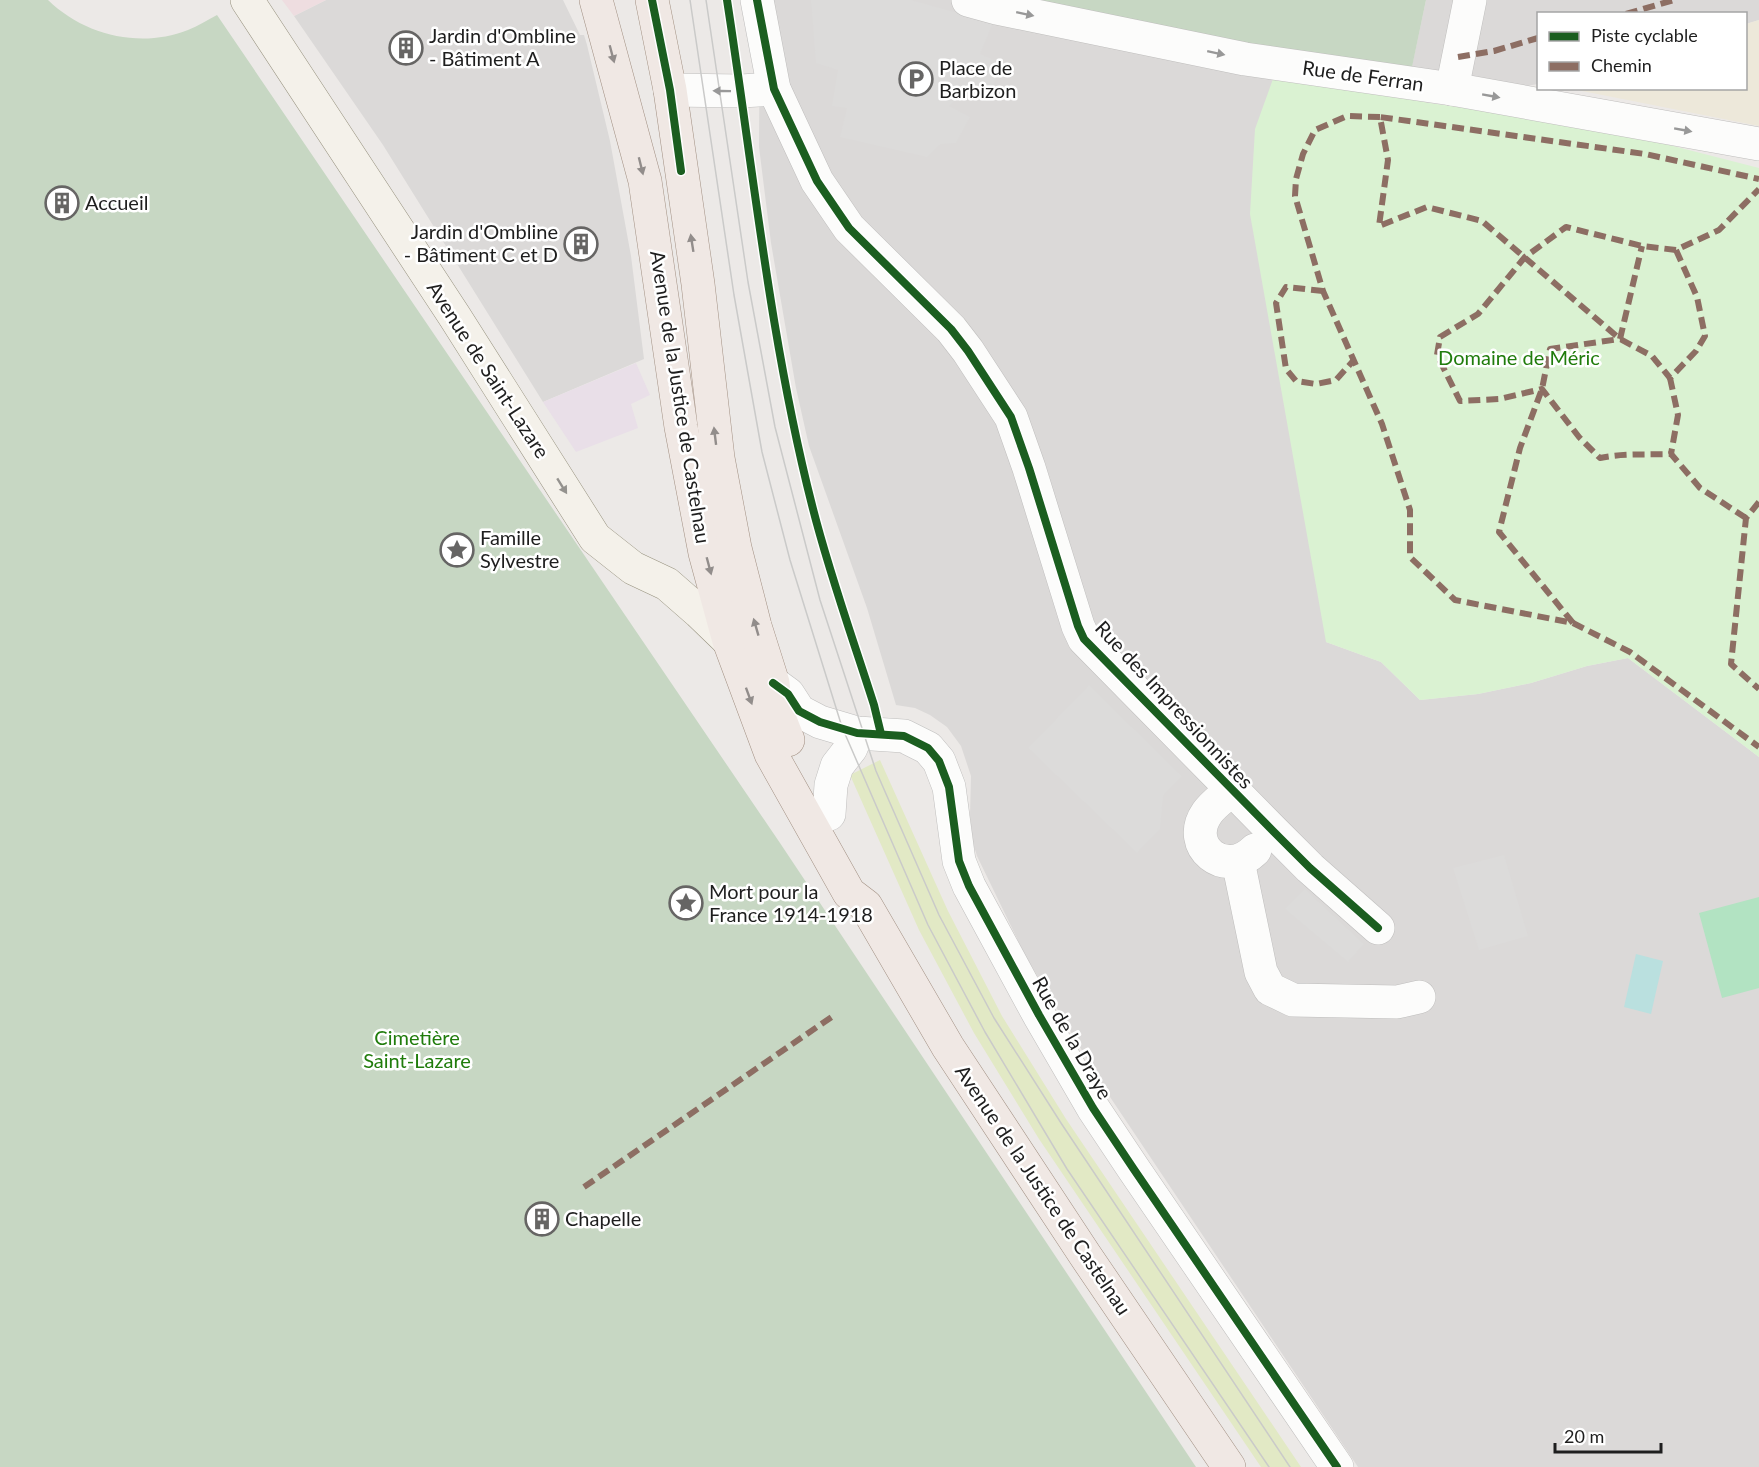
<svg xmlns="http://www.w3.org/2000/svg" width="1759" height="1467" font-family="Lato,sans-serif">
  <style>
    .residential { fill: #dbd9d8 }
    .commercial { fill: #eedde0 }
    .industrial { fill: #e9dfe8 }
    .farmland { fill: #ede8da }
    .grass { fill: #e2e9c5 }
    .cemetery { fill: #c7d7c3 }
    .park { fill: #daf2d2 }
    .pitch { fill: #b2e3c2 }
    .parking { fill: #dcdbda }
    .water { fill: #bae0df }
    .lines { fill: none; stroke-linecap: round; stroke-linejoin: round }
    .street-casing { stroke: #bfbebd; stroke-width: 34 }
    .secondary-casing { stroke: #97927f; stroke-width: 34 }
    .primary-casing { stroke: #a29083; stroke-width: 34 }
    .street { stroke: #fcfcfb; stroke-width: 33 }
    .secondary { stroke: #f4f1ea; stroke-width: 33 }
    .primary { stroke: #f0e8e4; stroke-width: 33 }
    .tram { stroke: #cacac9; stroke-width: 1.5 }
    .quiet { stroke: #8d6e63; stroke-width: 6; stroke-dasharray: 12 6; stroke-linecap: butt }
    .cycleway-casing { stroke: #fff; stroke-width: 11 }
    .cycleway { stroke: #1b5e20; stroke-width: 8 }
    .oneway { fill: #989898 }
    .oneway2 { fill: #928d8b }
    .oneway3 { fill: #94928e }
    .labels { text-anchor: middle; stroke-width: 5; stroke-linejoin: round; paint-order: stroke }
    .poi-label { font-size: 20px; fill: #1e1e1e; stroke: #fff; text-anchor: start }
    .street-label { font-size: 20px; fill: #1e1e1e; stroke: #fff }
    .park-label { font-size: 20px; fill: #207c0c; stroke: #fff }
  </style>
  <rect width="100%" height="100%" fill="#ece9e7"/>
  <!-- residential -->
  <g class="residential">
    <polygon points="326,0 563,0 580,35 584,35 587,45 610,141 631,256 644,359 543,402 383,145 294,16"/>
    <polygon points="760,0 1017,0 1411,71 1426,0 1759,0 1759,20 1746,24 1746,14 1538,14 1538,84 1429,103 1366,90 1326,642 1381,662 1420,700 1478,694 1531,683 1587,666 1628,658 1759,757 1759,1467 1358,1467 1108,1094 1025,955 977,856 973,843 970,815 971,776 961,746 947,727 930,715 915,708 896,705 867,608 809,446 796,388 771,243 759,147"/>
  </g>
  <!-- commercial -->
  <polygon class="commercial" points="282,0 326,0 294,16"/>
  <!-- industrial -->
  <polygon class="industrial" points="636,363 650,395 631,404 638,428 576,452 543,402"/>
  <!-- farmland -->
  <polygon class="farmland" points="1759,20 1759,126 1572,89 1746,88 1746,24"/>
  <!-- grass -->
  <polygon class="grass" points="880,760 948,911 1002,1016 1066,1119 1301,1467 1261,1467 1039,1139 974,1033 919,930 850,775"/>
  <!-- cemetery -->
  <g class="cemetery">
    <path d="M0,0H48C84,35 140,49 188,30C198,26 207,20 217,15L780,843L1196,1467H0Z"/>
    <polygon points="1017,0 1426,0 1411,72 1126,27"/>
  </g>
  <!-- park -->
  <polygon class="park" points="1273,79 1366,90 1429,103 1595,126 1759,168 1759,757 1628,658 1587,666 1531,683 1478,694 1420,700 1381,662 1326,642 1250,214 1255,129"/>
  <!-- pitch -->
  <polygon class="pitch" points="1759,897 1759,988 1722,998 1699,913"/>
  <!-- parking -->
  <g class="parking">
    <polygon points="811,0 911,0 993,23 980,54 1001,63 988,101 963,93 949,106 970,117 956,143 941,144 927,157 840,137 847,108 832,106 838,70 816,63"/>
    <polygon points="1089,685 1182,776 1163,796 1160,829 1137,853 1028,748"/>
    <polygon points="1504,855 1528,936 1479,950 1453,868"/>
    <polygon points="1305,889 1364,944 1348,962 1285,909"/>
  </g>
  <!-- water -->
  <polygon class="water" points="1636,954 1663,961 1651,1014 1624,1007"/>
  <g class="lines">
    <defs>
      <g id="street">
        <polyline points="757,0 774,89 817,181 849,228 951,329 968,351 1011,417 1029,468 1078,626 1084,639 1274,832 1310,868 1378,928"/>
        <polyline points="968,0 997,8 1245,59 1452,89 1759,144"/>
        <polyline points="1452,89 1470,0"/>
        <polyline points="670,90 741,91 774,89"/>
        <polyline points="773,683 788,694 799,711 820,722 857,733 904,736 928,748 939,761 949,787 959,861 969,886 1039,1015 1093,1108 1133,1168 1337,1467"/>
        <path d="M1231,790C1224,797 1213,804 1207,813C1184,846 1225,880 1255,850"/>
        <polyline points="829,814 831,785 837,766 851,748 857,733"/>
        <polyline points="1238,861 1261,972 1270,989 1293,1000 1397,1002 1419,997"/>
      </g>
      <polyline id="secondary" points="247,0 455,317 595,538 633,568 667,584 699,612 729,641"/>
      <g id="primary">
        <polyline points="596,0 645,181 681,427 705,553 729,641 771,754 849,893 866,906 948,1047 1085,1255 1229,1467"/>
        <polyline points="652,0 670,90 698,284 718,458 735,548 755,626 773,683 775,707 788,740"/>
      </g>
    </defs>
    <!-- street casing -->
    <use href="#street" class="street-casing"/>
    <!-- secondary casing -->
    <use href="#secondary" class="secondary-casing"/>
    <!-- primary casing -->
    <use href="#primary" class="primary-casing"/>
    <!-- street -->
    <use href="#street" class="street"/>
    <!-- secondary -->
    <use href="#secondary" class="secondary"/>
    <!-- primary -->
    <use href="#primary" class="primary"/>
    <!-- tram -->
    <g class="tram">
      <polyline points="690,0 734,295 762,452 790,560 842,727 928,925 985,1032 1067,1169 1269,1467"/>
      <polyline points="706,0 748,282 775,427 820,600 876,771 939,915 994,1018 1061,1123 1290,1467"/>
    </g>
    <!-- quiet -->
    <g class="quiet">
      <polyline points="1626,14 1674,0"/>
      <polyline points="1458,57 1494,51 1538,38"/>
      <polyline points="1380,117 1347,116 1315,130 1303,154 1296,179 1295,196 1323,291 1382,424 1410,510 1410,557 1455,600 1573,623 1630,652 1759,747"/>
      <polyline points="1676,250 1697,297 1705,336 1696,351 1670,378 1652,356 1620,339 1482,221 1427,207 1379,226 1388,160 1380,117 1645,154 1759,179"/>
      <polyline points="1323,291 1286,287 1276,303 1286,369 1296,381 1316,384 1336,380 1353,361"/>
      <polyline points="1670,378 1678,415 1671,454"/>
      <polyline points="1759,502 1746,518 1731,664 1759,689"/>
      <path d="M1746,518L1700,488L1671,454C1647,455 1623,453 1600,458L1579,437L1542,389L1499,399L1460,401L1437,355L1440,337L1478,314L1525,257L1566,227L1642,246L1676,250L1719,230L1759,189"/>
      <polyline points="1573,623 1499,532 1520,448 1542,389 1550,349 1620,339 1642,246"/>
      <polyline points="584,1187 836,1014"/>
    </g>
    <defs>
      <g id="cycleway">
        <polyline points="652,0 670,90 681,171"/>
        <path d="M727,0C753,168 770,340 812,505C829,573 853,639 874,705L881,734"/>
        <polyline points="757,0 774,89 817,181 849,228 951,329 968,351 1011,417 1029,468 1078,626 1084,639 1274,832 1310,868 1378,928"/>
        <polyline points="773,683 788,694 799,711 820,722 857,733 904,736 928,748 939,761 949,787 959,861 969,886 1039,1015 1093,1108 1133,1168 1337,1467"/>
      </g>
    </defs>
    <!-- cycleway casing -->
    <use href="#cycleway" class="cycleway-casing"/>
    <!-- cycleway -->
    <use href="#cycleway" class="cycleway"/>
  </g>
  <!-- one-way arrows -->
  <defs><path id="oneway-solid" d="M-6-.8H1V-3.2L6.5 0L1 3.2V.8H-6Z" transform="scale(1.5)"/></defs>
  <g class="oneway">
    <use href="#oneway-solid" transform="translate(1025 14) rotate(12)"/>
    <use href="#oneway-solid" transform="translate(1216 53) rotate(12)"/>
    <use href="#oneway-solid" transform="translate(722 91) rotate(-179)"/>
    <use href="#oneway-solid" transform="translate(1491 96) rotate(10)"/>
    <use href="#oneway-solid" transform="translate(1683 130) rotate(10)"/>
  </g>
  <g class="oneway2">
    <use href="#oneway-solid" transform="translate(612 54) rotate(75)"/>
    <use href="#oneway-solid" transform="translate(641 166) rotate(76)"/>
    <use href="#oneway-solid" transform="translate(692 243) rotate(-99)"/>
    <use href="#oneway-solid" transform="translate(715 436) rotate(-97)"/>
    <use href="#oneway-solid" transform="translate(709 566) rotate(75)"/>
    <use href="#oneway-solid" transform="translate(756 627) rotate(-106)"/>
    <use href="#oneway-solid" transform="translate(749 696) rotate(70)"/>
  </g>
  <use class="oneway3" href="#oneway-solid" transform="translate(562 486) rotate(58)"/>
  <!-- icons -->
  <defs>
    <symbol id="building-ring" viewBox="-11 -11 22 22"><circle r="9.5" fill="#fff" stroke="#666564" stroke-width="1.5"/><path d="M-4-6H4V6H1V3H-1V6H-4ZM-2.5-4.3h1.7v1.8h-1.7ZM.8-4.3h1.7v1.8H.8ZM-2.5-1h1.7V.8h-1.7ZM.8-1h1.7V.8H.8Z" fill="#666564"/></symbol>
    <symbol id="parking-ring" viewBox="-11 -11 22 22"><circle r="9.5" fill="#fff" stroke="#666564" stroke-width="1.5"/><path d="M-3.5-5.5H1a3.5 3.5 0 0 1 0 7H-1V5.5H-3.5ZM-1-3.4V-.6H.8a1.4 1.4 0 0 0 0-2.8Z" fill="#666564"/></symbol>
    <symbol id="sight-ring" viewBox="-11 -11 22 22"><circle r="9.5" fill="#fff" stroke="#666564" stroke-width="1.5"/><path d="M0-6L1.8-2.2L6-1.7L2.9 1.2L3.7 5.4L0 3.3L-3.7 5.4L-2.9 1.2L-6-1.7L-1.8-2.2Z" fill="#666564"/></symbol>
  </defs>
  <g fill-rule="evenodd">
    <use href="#building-ring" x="387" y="29" width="38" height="38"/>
    <use href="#parking-ring" x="897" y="60" width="38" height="38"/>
    <use href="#building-ring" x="43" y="184" width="38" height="38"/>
    <use href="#building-ring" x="562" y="225" width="38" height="38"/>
    <use href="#sight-ring" x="438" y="531" width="38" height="38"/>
    <use href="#sight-ring" x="667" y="884" width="38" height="38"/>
    <use href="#building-ring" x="523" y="1200" width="38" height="38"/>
  </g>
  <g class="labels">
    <!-- poi labels -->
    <g class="poi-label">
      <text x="429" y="43">Jardin d'Ombline<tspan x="429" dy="23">- Bâtiment A</tspan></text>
      <text x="939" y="75">Place de<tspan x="939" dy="23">Barbizon</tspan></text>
      <text x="85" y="210">Accueil</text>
      <text x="558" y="239" text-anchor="end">Jardin d'Ombline<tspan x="558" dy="23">- Bâtiment C et D</tspan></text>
      <text x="480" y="545">Famille<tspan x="480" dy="23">Sylvestre</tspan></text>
      <text x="709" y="899">Mort pour la<tspan x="709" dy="23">France 1914-1918</tspan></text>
      <text x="565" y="1226">Chapelle</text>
    </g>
    <!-- street labels -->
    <g class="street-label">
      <text transform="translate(1363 76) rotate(8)" y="7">Rue de Ferran</text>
      <text transform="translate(488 370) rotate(57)" y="7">Avenue de Saint-Lazare</text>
      <text transform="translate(680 397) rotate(81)" y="7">Avenue de la Justice de Castelnau</text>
      <text transform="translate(1174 705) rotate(47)" y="7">Rue des Impressionnistes</text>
      <text transform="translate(1072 1038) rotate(60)" y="7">Rue de la Draye</text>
      <text transform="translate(1043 1190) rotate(56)" y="7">Avenue de la Justice de Castelnau</text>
    </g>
    <!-- park labels -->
    <g class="park-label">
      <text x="1519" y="365">Domaine de Méric</text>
      <text x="417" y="1045">Cimetière<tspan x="417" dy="23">Saint-Lazare</tspan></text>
    </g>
  </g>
  <!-- legend -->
  <rect x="1537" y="12" width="210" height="78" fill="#ffffff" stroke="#a5a5a5" stroke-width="1.5"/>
  <rect x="1549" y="32" width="30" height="9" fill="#1b5e20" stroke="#a5a5a5" stroke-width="1.5"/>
  <text x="1591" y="42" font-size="18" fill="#1e1e1e">Piste cyclable</text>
  <rect x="1549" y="62" width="30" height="9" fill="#8d6e63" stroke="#a5a5a5" stroke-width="1.5"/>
  <text x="1591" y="72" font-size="18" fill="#1e1e1e">Chemin</text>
  <!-- scale -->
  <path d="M1555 1443v9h106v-9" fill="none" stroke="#1e1e1e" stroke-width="3"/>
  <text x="1564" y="1443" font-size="18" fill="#1e1e1e" stroke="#ffffff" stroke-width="4.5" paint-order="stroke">20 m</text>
</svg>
